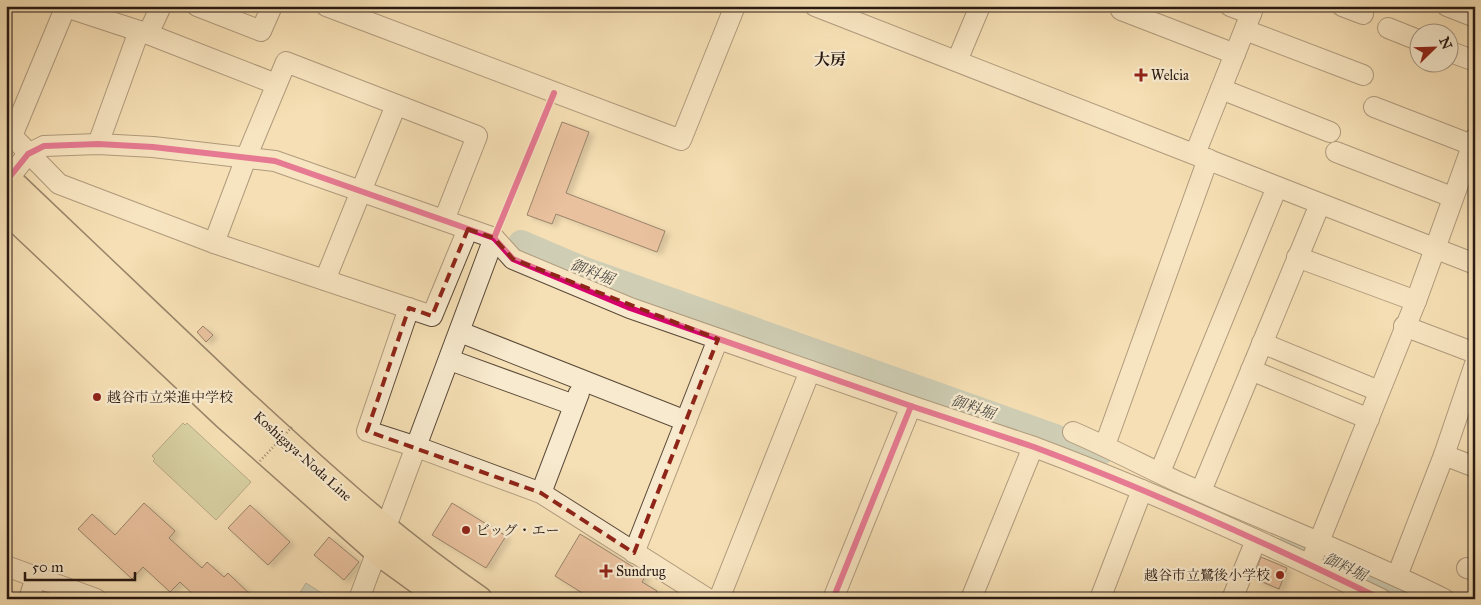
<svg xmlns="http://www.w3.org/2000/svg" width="1481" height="605" font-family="'IM FELL Great Primer','Noto Serif JP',serif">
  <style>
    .green { fill: #b7c390; stroke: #706e51 }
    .water { fill: #9fbab6; stroke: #6f7a74 }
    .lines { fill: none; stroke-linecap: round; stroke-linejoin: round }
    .river { stroke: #9fbab6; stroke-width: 26 }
    .building { fill: #da9e84; stroke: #281912; filter: url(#shadow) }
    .minor-casing { stroke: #5b4a3a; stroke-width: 22 }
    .major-casing { stroke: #281912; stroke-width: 28 }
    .minor { stroke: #f8eace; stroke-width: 20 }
    .major { stroke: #f5dfb4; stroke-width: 25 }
    .path-bridge { stroke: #281912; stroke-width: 2.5; stroke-dasharray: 1 2.5; stroke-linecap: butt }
    .cycleway-casing { stroke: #f8eace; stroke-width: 9 }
    .cycleway { stroke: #d6006c; stroke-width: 6 }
    .marked { fill: none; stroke: #8f2418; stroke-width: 4; stroke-dasharray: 10 6; stroke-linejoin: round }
    .poi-dot { fill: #8f2418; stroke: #f8eace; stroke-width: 2 }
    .labels { text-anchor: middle; stroke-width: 4.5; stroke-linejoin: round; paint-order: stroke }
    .poi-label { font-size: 14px; fill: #281912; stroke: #f8eace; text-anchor: start }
    .street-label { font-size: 14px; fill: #281912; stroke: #f8eace }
    .water-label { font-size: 15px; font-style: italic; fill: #52514b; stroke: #f8eace }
    .quarter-label { font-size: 16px; font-weight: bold; fill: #281912; stroke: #f8eace }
  </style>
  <defs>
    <filter id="shadow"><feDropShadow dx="5" dy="3" stdDeviation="2.5" flood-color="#0004"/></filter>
  </defs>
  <rect width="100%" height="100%" fill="#f5dfb4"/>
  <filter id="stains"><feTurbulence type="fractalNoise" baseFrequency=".004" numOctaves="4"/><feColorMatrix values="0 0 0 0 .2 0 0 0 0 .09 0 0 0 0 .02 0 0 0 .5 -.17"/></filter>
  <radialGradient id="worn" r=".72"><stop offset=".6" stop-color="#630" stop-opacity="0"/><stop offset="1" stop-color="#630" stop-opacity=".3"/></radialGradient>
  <!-- green -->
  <polygon class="green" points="183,423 185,425 187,423 251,482 216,520 153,461 155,459 152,456"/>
  <!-- water -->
  <polygon class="water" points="306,583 331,599 296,599"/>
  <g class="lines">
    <!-- river -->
    <g class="river">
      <polyline points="521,243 582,269 1100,453"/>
      <polyline points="1293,541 1415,599"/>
    </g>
  </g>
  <!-- building -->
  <g class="building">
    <polygon points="562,122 589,132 566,193 665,231 657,252 556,214 552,224 527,215"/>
    <polygon points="203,326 213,335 206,342 197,332"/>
    <polygon points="144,503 175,531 169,538 202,568 207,562 224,577 228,573 255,599 216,597 198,599 180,582 170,592 143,567 132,579 78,529 92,514 115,535"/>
    <polygon points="452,503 506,536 486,568 432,535"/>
    <polygon points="250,505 290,542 268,565 228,528"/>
    <polygon points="580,534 646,575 642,582 657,591 652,599 592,599 555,576"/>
    <polygon points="329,537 359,562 344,580 314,555"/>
    <polygon points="1261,557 1287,568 1279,589 1253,578"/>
  </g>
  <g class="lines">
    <defs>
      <g id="minor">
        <polyline points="66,6 12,136 59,184 214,243 432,316 468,229"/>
        <polyline points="197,6 261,31 272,6"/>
        <polyline points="326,6 681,140 735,6"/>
        <polyline points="815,6 1475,264"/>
        <polyline points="1230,6 1251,14"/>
        <polyline points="1342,6 1363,14"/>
        <polyline points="1447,6 1475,17"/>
        <polyline points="66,7 148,34 276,84"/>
        <polyline points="1121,10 1235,54"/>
        <polyline points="1388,28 1418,40"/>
        <polyline points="1245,30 1363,75"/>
        <polyline points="148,34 161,6"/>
        <polyline points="1448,51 1475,61"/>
        <polyline points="957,61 980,6"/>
        <polyline points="1221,89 1330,132"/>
        <polyline points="1374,107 1472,145"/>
        <polyline points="98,144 139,31"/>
        <polyline points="1336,152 1452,197"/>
        <polyline points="1195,154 1254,6"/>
        <polyline points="8,179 28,154 44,146 98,144 153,147 275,161 494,238 513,259 630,308 911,406"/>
        <polyline points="214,243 246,158 286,62 477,136 444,220"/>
        <polyline points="1297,257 1416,301"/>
        <polyline points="325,280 396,105"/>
        <polyline points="409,308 367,431 417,447 541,493 708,599"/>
        <polyline points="1404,326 1475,353"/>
        <polyline points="460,332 686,421"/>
        <polyline points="1262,343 1374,389"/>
        <polyline points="450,360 574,405"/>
        <polyline points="1251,370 1369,419"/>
        <path d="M1073,432C1108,447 1142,465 1176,481C1265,521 1356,555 1444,599"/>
        <polyline points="1105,445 1208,159"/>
        <polyline points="1444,455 1475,467"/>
        <polyline points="1160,472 1277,187"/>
        <polyline points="1201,491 1320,204"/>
        <polyline points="541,493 579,393"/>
        <polyline points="634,553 718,339"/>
        <polyline points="1310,564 1416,301 1475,138"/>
        <polyline points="6,566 96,599"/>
        <polyline points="1467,568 1475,570"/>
        <polyline points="1397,576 1444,455 1475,364"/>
        <polyline points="29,599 36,577"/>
        <polyline points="359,599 494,238"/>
        <polyline points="719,599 810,371"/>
        <path d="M833,599L911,406C952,420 993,433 1034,447C1152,491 1268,544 1381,599"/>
        <polyline points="971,599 1033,447"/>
        <polyline points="1100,599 1142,490"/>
        <polyline points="1232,599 1256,540"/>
      </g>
      <g id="major">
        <path d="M6,177C82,249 157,321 233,393C312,466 390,538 479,599"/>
        <polyline points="6,210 226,417 378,552 443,599"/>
      </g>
    </defs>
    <!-- minor casing -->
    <use href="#minor" class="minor-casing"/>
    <!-- major casing -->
    <use href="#major" class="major-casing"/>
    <!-- minor -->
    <use href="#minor" class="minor"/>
    <!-- major -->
    <use href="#major" class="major"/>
    <!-- path-bridge -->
    <polyline class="path-bridge" points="260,461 292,427"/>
    <defs>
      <g id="cycleway">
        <polyline points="8,179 28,154 44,146 98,144 153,147 275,161 494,238 513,259 630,308 911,406"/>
        <polyline points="494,238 554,93"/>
        <path d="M833,599L911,406C952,420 993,433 1034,447C1152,491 1268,544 1381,599"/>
      </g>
    </defs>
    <!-- cycleway casing -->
    <use href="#cycleway" class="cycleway-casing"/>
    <!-- cycleway -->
    <use href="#cycleway" class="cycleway"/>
  </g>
  <!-- marked area -->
  <path d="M0 0H1481V605H0ZM468,229L494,238L513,259L718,339L634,553L541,493L367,431L409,308L432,316Z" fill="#f5dfb4" fill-opacity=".55" fill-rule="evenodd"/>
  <path class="marked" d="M468,229L494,238L513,259L718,339L634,553L541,493L367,431L409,308L432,316Z"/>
  <!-- markers -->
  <g class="poi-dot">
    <path d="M1138.5 67.5h5v5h5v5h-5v5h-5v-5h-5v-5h5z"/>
    <circle cx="97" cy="397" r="5"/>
    <circle cx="466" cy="530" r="5"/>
    <path d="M603.5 563.5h5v5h5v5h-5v5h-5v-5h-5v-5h5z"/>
    <circle cx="1280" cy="575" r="5"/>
  </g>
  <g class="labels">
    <!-- poi labels -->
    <g class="poi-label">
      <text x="1151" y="80">Welcia</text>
      <text x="107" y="402">越谷市立栄進中学校</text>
      <text x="476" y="535">ビッグ・エー</text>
      <text x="616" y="576">Sundrug</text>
      <text x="1270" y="580" text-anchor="end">越谷市立鷺後小学校</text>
    </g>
    <!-- street labels -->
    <g class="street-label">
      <text transform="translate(303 456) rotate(42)" y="5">Koshigaya-Noda Line</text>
    </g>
    <!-- water labels -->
    <g class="water-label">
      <text transform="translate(592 272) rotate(21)" y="5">御料堀</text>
      <text transform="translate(973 407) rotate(19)" y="5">御料堀</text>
      <text transform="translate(1345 567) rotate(25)" y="5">御料堀</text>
    </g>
    <!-- quarter labels -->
    <g class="quarter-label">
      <text x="830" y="65">大房</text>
    </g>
  </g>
  <!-- margin -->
  <rect width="1481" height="605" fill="none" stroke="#f5dfb4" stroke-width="25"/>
  <rect x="8" y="8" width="1466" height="590" fill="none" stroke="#281912" stroke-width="2.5"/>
  <rect x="12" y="12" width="1456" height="580" fill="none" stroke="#281912"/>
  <!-- north arrow -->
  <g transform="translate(1434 48) rotate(67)"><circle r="24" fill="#f8eace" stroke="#a59683"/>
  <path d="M0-4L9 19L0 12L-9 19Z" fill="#8f2418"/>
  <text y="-8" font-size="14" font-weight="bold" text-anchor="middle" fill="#281912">N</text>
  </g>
  <!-- scale -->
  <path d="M25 572v8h110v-8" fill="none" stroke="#281912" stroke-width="2.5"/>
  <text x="32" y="572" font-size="15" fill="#281912" stroke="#f8eace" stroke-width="4" paint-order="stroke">50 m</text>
  <rect width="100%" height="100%" filter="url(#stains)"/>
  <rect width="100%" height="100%" fill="url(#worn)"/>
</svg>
